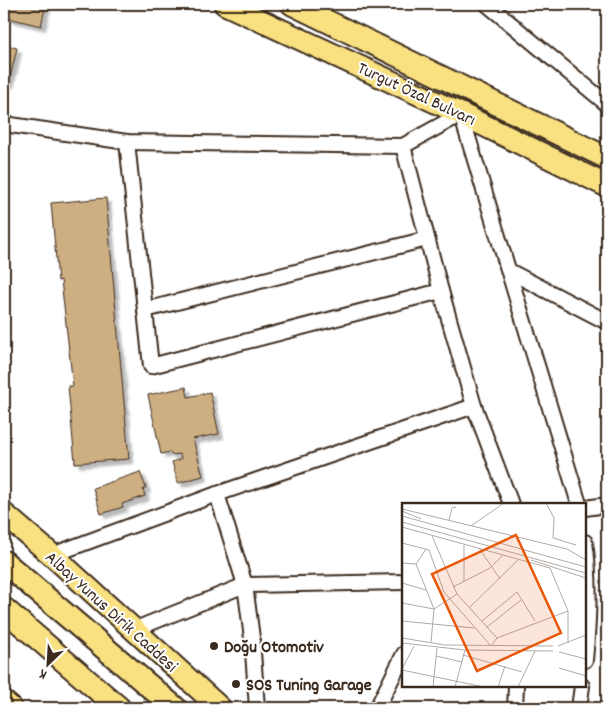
<svg xmlns="http://www.w3.org/2000/svg" width="611" height="712" font-family="Dekko,sans-serif">
  <style>
    .building { fill: #ceaf82; stroke: #3b2a1e; filter: url(#shadow) }
    .lines { fill: none; stroke-linecap: round; stroke-linejoin: round }
    .minor-casing { stroke: #3b2a1e; stroke-width: 18 }
    .primary-casing { stroke: #3b2a1e; stroke-width: 25 }
    .trunk-casing { stroke: #3b2a1e; stroke-width: 26 }
    .minor { stroke: #fff; stroke-width: 14 }
    .primary { stroke: #f9e181; stroke-width: 21 }
    .trunk { stroke: #f9e181; stroke-width: 22 }
    .poi-dot { fill: #3b2a1e; stroke: #fff; stroke-width: 2 }
    .labels { text-anchor: middle; stroke-width: 4; stroke-linejoin: round; paint-order: stroke }
    .street-label { font-size: 18px; fill: #3b2a1e; stroke: #fff }
    .poi-label { font-size: 18px; font-weight: bold; fill: #3b2a1e; stroke: #fff; text-anchor: start }
    .inset-road { fill: none; stroke: #b1aaa5; stroke-width: 1 }
    .view { fill: #e8590c; fill-opacity: 0.15; stroke: #e8590c; stroke-width: 2.5 }
    .inset-edge { fill: none; stroke: #3b2a1e; stroke-width: 2.5 }
  </style>
  <defs>
    <filter id="shadow"><feDropShadow dx="4.5" dy="4.5" stdDeviation="1" flood-color="#0004"/></filter>
  </defs>
  <rect width="100%" height="100%" fill="#fff"/>
  <filter id="ink" filterUnits="userSpaceOnUse"><feTurbulence type="fractalNoise" baseFrequency=".02" numOctaves="2"/><feDisplacementMap in="SourceGraphic" scale="10" xChannelSelector="R" yChannelSelector="G"/><feConvolveMatrix kernelMatrix="1 2 1 2 8 2 1 2 1" color-interpolation-filters="sRGB"/></filter>
  <g filter="url(#ink)">
    <!-- building -->
    <g class="building">
      <polygon points="4,4 46,4 41,26 4,17"/>
      <polygon points="4,45 17,48 9,83 4,83"/>
      <polygon points="106,198 129,459 75,463 68,386 73,386 61,280 58,281 51,203"/>
      <polygon points="186,387 188,397 210,392 219,434 193,439 203,476 178,483 172,462 181,459 180,454 171,455 170,452 161,454 148,395"/>
      <polygon points="140,472 146,488 143,489 145,496 122,504 123,507 101,514 93,488"/>
    </g>
    <g class="lines">
      <defs>
        <g id="minor">
          <polyline points="487,4 607,104"/>
          <polyline points="4,124 127,142 403,146 461,114 579,504"/>
          <polyline points="127,142 151,366 441,291"/>
          <polyline points="403,146 441,291 474,406 511,504"/>
          <polyline points="509,271 607,322"/>
          <polyline points="145,310 427,239"/>
          <polyline points="217,494 245,585 252,638 257,708"/>
          <polyline points="585,508 607,505"/>
          <path d="M585,542C591,581 589,620 585,660"/>
          <polyline points="52,555 217,494 474,406"/>
          <polyline points="133,630 245,585 404,582"/>
          <polyline points="377,708 404,654"/>
          <polyline points="515,708 516,686"/>
          <polyline points="579,708 582,686"/>
        </g>
        <g id="primary">
          <polyline points="225,4 461,114 607,186"/>
          <polyline points="292,4 607,158"/>
          <polyline points="4,514 52,555 220,708"/>
          <polyline points="4,702 11,708"/>
        </g>
        <g id="trunk">
          <polyline points="4,562 175,708"/>
          <polyline points="4,609 119,708"/>
        </g>
      </defs>
      <!-- minor casing -->
      <use href="#minor" class="minor-casing"/>
      <!-- primary casing -->
      <use href="#primary" class="primary-casing"/>
      <!-- trunk casing -->
      <use href="#trunk" class="trunk-casing"/>
      <!-- minor -->
      <use href="#minor" class="minor"/>
      <!-- primary -->
      <use href="#primary" class="primary"/>
      <!-- trunk -->
      <use href="#trunk" class="trunk"/>
    </g>
  </g>
  <!-- markers -->
  <g class="poi-dot">
    <circle cx="214" cy="646" r="5"/>
    <circle cx="236" cy="684" r="5"/>
  </g>
  <g class="labels">
    <!-- street labels -->
    <g class="street-label">
      <text transform="translate(417 93) rotate(25)" y="6">Turgut Özal Bulvarı</text>
      <text transform="translate(112 611) rotate(42)" y="6">Albay Yunus Dirik Caddesi</text>
    </g>
    <!-- poi labels -->
    <g class="poi-label">
      <text x="224" y="652">Doğu Otomotiv</text>
      <text x="246" y="690">SOS Tuning Garage</text>
    </g>
  </g>
  <!-- overview -->
  <g transform="translate(402 503)">
    <rect width="184" height="184" fill="#fff"/>
    <path class="inset-road" d="M144,0L152,15L151,35L174,42M0,6L165,46L184,57M0,8L19,16M0,13L184,64M47,17L50,5L54,4M0,19L184,70M69,23L102,0M0,24L148,65L166,108V140M30,33L55,91L95,135M0,40L27,47L42,89L89,143L95,135L166,108M77,45L98,76M129,57L184,75M0,60L14,61L32,106L29,139M14,61L24,46M62,78V42M0,80L24,87M51,84L88,65L101,52M0,100L32,106L55,91M68,104L116,57M0,118L72,125M80,118L115,89L133,118M85,124L119,97M0,135L43,142L151,143M0,140L63,147L151,148M156,143L184,132M157,149L184,156M61,152L120,169M34,153L60,159M157,165L184,173M0,166L12,143M0,167L82,184M31,184L35,145M53,184L63,147M96,184L103,163M116,184L133,148"/>
    <path class="view" d="M114,32L159,130L75,168L30,71Z"/>
    <rect width="184" height="184" class="inset-edge"/>
  </g>
  <!-- margin -->
  <rect width="611" height="712" fill="none" stroke="#fff" stroke-width="20"/>
  <rect x="10" y="10" width="591" height="692" fill="none" stroke="#3b2a1e" stroke-width="2" filter="url(#ink)"/>
  <!-- north arrow -->
  <g transform="translate(48 664) rotate(205)" stroke="#ffffff" stroke-width="4" paint-order="stroke">
  <path d="M0-4L9 19L0 12L-9 19Z" fill="#3b2a1e"/>
  <text y="-8" font-size="14" font-weight="bold" text-anchor="middle" fill="#3b2a1e">K</text>
  </g>
</svg>
